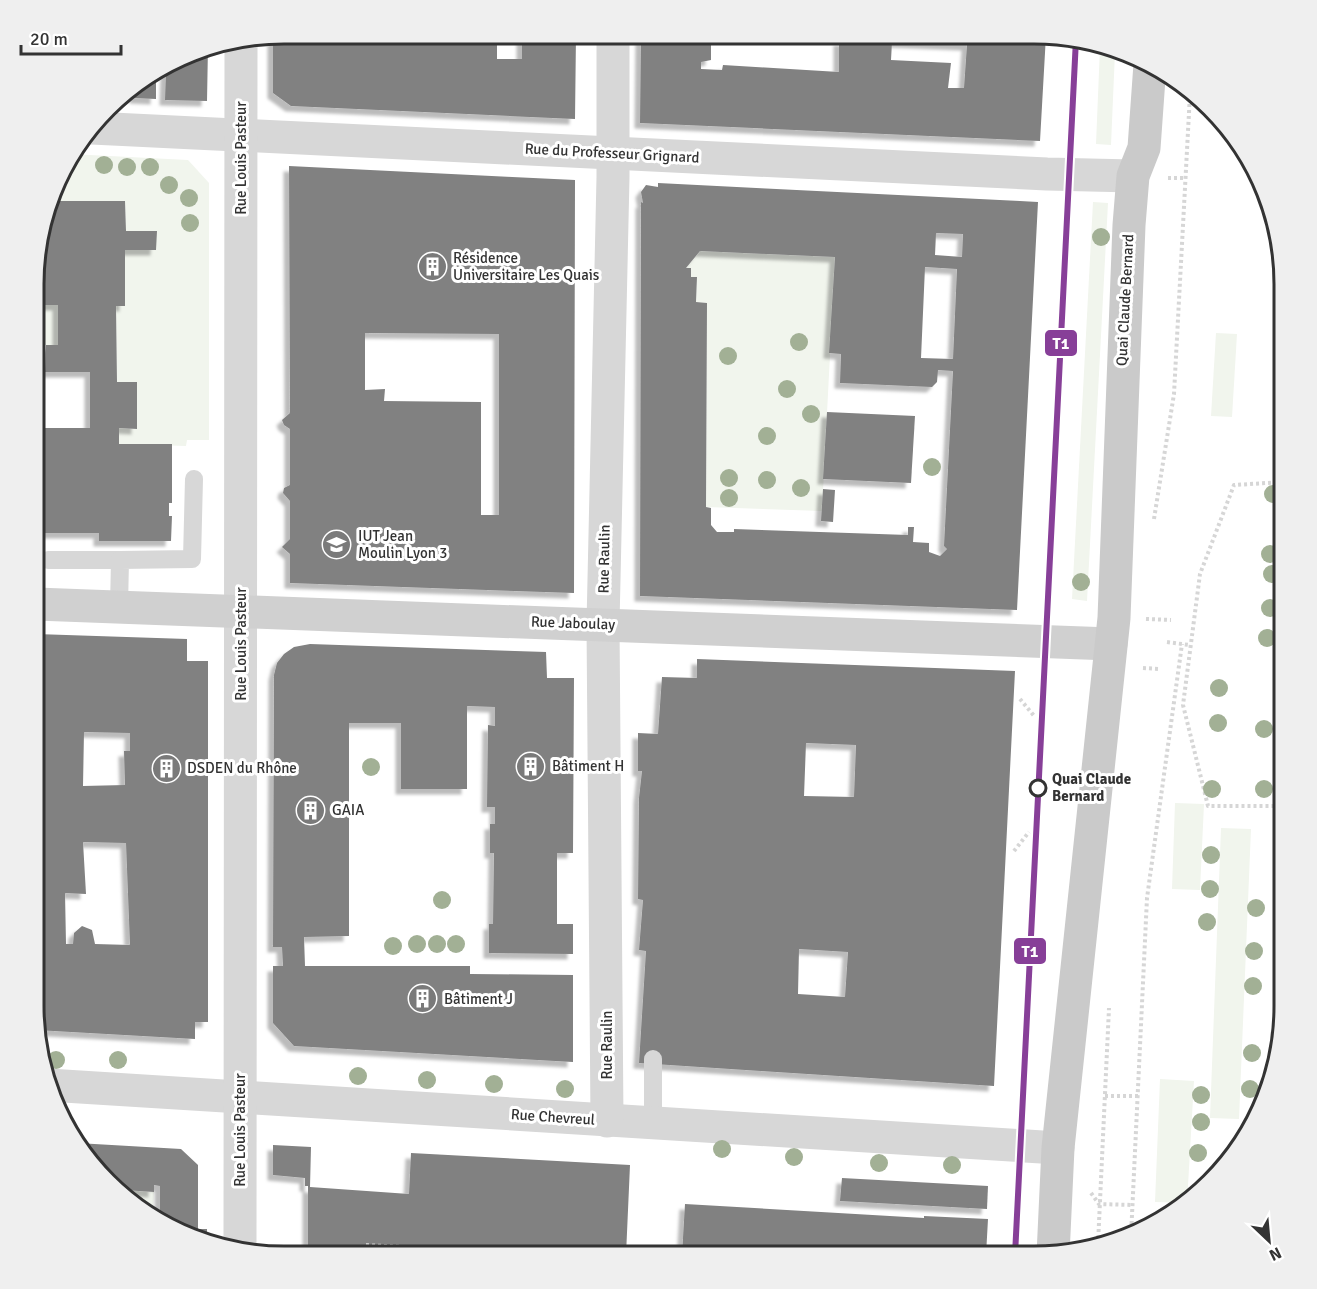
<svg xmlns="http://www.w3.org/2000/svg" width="1317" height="1289" font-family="Signika,sans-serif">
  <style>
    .green { fill: #f1f5ed }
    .building { fill: #818181; fill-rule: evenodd; filter: url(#shadow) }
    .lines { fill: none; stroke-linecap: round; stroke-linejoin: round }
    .path { stroke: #d6d6d6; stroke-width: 4; stroke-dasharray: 3 3; stroke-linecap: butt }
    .lane { stroke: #d7d7d7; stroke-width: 18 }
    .street { stroke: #d7d7d7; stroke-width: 33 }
    .secondary { stroke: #d0d0d0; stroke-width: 33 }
    .primary { stroke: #cacaca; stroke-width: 33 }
    .tram-1-casing { stroke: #fff; stroke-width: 10 }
    .tram-1 { stroke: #873f98; stroke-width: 6 }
    .tree { fill: #a2b095 }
    .stop-dot { fill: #fff; stroke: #333; stroke-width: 3 }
    .labels { text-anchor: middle; stroke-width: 6; stroke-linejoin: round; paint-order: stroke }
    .street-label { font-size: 15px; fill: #333; stroke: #fff }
    .poi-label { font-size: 15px; fill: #333; stroke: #fff; text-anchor: start }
    .stop-label { font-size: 15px; font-weight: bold; fill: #333; stroke: #fff; text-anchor: start }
    .rim { fill: none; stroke: #333; stroke-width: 3 }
    .line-badge { stroke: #fff; stroke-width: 2 }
    .badge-label { font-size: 16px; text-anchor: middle; font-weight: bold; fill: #fff }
  </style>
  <defs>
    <filter id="shadow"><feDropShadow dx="-5.5" dy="5.5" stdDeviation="1.5" flood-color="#0004"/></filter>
  </defs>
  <rect width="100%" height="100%" fill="#fff"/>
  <!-- green -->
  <g class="green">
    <polygon points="1100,47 1115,52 1111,145 1096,144"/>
    <polygon points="70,154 188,160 209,183 209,440 187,440 186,446 119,444 119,428 137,429 137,382 117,382 116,306 125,306 125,250 156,250 156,232 126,231 125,201 51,201"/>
    <polygon points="1093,202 1108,203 1087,601 1072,599"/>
    <polygon points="700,251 835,257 822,511 706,507 707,303 696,302 697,278 691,277 691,268 686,268"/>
    <rect x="37" y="305" width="21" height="40"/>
    <polygon points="1216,333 1237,334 1232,417 1211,416"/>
    <polygon points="1175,803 1204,804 1200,890 1172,889"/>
    <polygon points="1221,828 1251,829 1239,1119 1210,1118"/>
    <polygon points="1160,1079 1194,1081 1187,1203 1155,1202"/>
    <polygon points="124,1190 154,1192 153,1214"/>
  </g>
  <!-- building -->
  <g class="building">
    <polygon points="284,33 497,38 497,59 522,59 522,34 576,34 575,119 291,106 273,93 273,35"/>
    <path d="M641,34H711V60L701,62V69L722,70L723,65L839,72V40H855V35H1046L1040,141L640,123ZM892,42L967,45L964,88H948L951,63L891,60Z"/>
    <polygon points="203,46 208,46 207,101 165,100 166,71 160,71"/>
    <polygon points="156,73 156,99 135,98 135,86"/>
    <path d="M289,166L575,180L574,593L290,583V554L282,547L290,539V501L283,493L284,488L290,485V429L284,425L282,420L290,413ZM365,333L499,334V515H481V402L384,401L385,389L365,390Z"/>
    <path d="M658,183L1038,202L1017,610L640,596L641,202L643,203L641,192L646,185L658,187ZM936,233L963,234L962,257L935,255ZM700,251L835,257L829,353L841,354L840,383L932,387L937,382L938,370L953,371L944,546L947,549L940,556L929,552V543L913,542L914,527H908V535L734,529V532H717L711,525V508L706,507L707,303L696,302L697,277H691V268H686ZM925,267L957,269L953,359L921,358Z"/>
    <polygon points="51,201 125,201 126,231 157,231 156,250 125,250 125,306 116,306 117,382 137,382 137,429 119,428 119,444 172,444 172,503 169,503 169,516 172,516 171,541 99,541 99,533 36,533 37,428 90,428 90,372 45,372 46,345 58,345 58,305 37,305 38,235"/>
    <polygon points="827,412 915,416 911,483 823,479"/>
    <polygon points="823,489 835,490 833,522 821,521"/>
    <path d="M36,634L187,639V661H208V1022H195V1039L36,1030L34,1021ZM84,732L130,733V751H124L125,785L83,786ZM83,842L126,843L130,945L95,944L92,930L82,926L74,933L73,944H66L65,893L86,894Z"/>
    <polygon points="310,644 546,652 547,678 574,678 573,853 557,853 557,924 573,924 573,954 489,953 489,924 493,924 494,853 490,853 490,824 495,824 495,807 487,807 488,725 495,726 495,707 467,706 467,789 401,789 401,723 349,723 349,936 304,937 305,966 470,966 470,974 573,975 573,1062 294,1046 273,1023 273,966 283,966 282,947 273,947 274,675 277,663 284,654 294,647"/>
    <path d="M697,659L1015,671L994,1086L639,1063L646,951L639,950L643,900L638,899L639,798L642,771H638V733L658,734L662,677L697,678ZM806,743L856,745L854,797L804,796ZM799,949L848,952L845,997L798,994Z"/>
    <polygon points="77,1143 181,1149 198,1165 198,1229 207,1229 207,1239 173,1230 160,1219 160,1186 154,1185 154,1192 124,1190 85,1158"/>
    <polygon points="273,1145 311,1147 310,1187 409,1194 411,1153 630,1165 626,1255 371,1253 371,1255 308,1255 308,1186 305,1186 305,1178 273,1175"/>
    <polygon points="842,1178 988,1186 987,1209 840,1201"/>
    <polygon points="685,1204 924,1218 924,1216 988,1219 986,1255 682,1255"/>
  </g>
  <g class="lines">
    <!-- path -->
    <g class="path">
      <polyline points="1168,178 1185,178"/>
      <polyline points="1283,482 1234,485 1200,574 1183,705 1208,806 1283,806"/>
      <polyline points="1154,519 1174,394 1190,94"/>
      <polyline points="1146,619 1171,620"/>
      <polyline points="1167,642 1189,645"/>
      <polyline points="1143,668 1160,669"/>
      <polyline points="1020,699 1035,717"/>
      <polyline points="1014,851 1029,832"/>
      <polyline points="1279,1037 1283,994"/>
      <polyline points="1105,1096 1138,1096"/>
      <polyline points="1091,1193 1099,1204 1133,1205"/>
      <polyline points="1131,1236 1147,898 1182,644"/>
      <polyline points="1098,1244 1109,1008"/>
      <polyline points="364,1255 364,1245 561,1255"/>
    </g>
    <!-- lane -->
    <g class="lane">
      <polyline points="48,560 120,560"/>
      <polyline points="119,607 120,560 192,559 194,479"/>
      <polyline points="653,1059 653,1124"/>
    </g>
    <!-- street -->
    <g class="street">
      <polyline points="92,128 1047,174 1133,176"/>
      <polyline points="48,1085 1058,1148"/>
      <polyline points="607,1121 603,624 613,177 613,34"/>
      <polyline points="240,1248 241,40"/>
    </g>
    <!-- secondary -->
    <polyline class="secondary" points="36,604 1111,644"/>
    <!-- primary -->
    <polyline class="primary" points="1053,1255 1058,1148 1114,618 1129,225 1133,176 1144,148 1150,64"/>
    <defs>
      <polyline id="tram-1" points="1015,1255 1076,39"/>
    </defs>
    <!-- tram-1 casing -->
    <use href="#tram-1" class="tram-1-casing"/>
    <!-- tram-1 -->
    <use href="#tram-1" class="tram-1"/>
  </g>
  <!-- trees -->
  <g class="tree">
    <circle cx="104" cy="165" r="9"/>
    <circle cx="127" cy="167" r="9"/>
    <circle cx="150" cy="167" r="9"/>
    <circle cx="169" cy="185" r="9"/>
    <circle cx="189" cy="198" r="9"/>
    <circle cx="190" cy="223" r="9"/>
    <circle cx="1101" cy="237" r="9"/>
    <circle cx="799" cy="342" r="9"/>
    <circle cx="728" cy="356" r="9"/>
    <circle cx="787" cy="389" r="9"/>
    <circle cx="811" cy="414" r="9"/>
    <circle cx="767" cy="436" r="9"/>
    <circle cx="932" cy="467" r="9"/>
    <circle cx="729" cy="478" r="9"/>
    <circle cx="767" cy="480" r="9"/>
    <circle cx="801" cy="488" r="9"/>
    <circle cx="1273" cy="494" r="9"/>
    <circle cx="729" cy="498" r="9"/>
    <circle cx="1270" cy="554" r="9"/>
    <circle cx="1272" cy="574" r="9"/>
    <circle cx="1081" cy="582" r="9"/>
    <circle cx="1270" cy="608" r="9"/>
    <circle cx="1267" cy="638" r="9"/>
    <circle cx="1219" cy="688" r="9"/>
    <circle cx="1218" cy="723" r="9"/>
    <circle cx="1264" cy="729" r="9"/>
    <circle cx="371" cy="767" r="9"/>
    <circle cx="1212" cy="789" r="9"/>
    <circle cx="1264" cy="789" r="9"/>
    <circle cx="1211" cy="855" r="9"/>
    <circle cx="1210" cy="889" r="9"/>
    <circle cx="442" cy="900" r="9"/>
    <circle cx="1256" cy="908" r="9"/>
    <circle cx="1207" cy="922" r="9"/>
    <circle cx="417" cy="944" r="9"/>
    <circle cx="437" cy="944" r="9"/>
    <circle cx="456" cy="944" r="9"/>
    <circle cx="393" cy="946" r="9"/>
    <circle cx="1254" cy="951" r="9"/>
    <circle cx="1253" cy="986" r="9"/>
    <circle cx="1252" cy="1053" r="9"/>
    <circle cx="56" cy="1060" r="9"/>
    <circle cx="118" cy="1060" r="9"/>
    <circle cx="358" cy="1076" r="9"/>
    <circle cx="427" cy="1080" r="9"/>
    <circle cx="494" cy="1084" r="9"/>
    <circle cx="565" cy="1089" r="9"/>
    <circle cx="1250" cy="1089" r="9"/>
    <circle cx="1201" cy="1095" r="9"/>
    <circle cx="1201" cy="1122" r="9"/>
    <circle cx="722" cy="1149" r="9"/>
    <circle cx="1198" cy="1153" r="9"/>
    <circle cx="794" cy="1157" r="9"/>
    <circle cx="879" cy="1163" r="9"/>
    <circle cx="952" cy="1165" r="9"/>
  </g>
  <!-- icons -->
  <defs>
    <symbol id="building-disc" viewBox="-11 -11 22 22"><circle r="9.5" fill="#7a7a7a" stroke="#fff"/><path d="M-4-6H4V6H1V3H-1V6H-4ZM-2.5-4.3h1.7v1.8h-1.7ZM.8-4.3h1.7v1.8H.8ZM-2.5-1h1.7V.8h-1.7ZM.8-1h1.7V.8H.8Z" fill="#fff"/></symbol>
    <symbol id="university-disc" viewBox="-11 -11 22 22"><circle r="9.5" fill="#7a7a7a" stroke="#fff"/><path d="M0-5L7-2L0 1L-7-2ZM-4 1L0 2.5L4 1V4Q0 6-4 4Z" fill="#fff"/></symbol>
  </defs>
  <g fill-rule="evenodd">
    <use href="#building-disc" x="416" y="250" width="33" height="33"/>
    <use href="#university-disc" x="320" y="528" width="33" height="33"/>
    <use href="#building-disc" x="514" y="750" width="33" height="33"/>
    <use href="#building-disc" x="150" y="752" width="33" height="33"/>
    <use href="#building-disc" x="294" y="794" width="33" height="33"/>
    <use href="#building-disc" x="406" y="982" width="33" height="33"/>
  </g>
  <!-- markers -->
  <circle class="stop-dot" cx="1038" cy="788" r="8"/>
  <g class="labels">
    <!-- street labels -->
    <g class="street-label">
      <text transform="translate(612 153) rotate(3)" y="5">Rue du Professeur Grignard</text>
      <text transform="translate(241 158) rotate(-90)" y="5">Rue Louis Pasteur</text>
      <text transform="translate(1125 300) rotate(-87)" y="5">Quai Claude Bernard</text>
      <text transform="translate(604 559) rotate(-89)" y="5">Rue Raulin</text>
      <text transform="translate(573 623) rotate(2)" y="5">Rue Jaboulay</text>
      <text transform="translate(241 644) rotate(-90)" y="5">Rue Louis Pasteur</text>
      <text transform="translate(607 1045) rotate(-90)" y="5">Rue Raulin</text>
      <text transform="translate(553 1117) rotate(4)" y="5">Rue Chevreul</text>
      <text transform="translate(240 1130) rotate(-90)" y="5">Rue Louis Pasteur</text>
    </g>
    <!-- poi labels -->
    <g class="poi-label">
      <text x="453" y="263">Résidence<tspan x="453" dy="17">Universitaire Les Quais</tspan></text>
      <text x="358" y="541">IUT Jean<tspan x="358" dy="17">Moulin Lyon 3</tspan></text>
      <text x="552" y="771">Bâtiment H</text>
      <text x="187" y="773">DSDEN du Rhône</text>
      <text x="332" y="815">GAIA</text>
      <text x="444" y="1004">Bâtiment J</text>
    </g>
    <!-- stop labels -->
    <g class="stop-label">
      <text x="1052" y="784">Quai Claude<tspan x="1052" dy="17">Bernard</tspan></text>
    </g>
  </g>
  <!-- crop -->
  <path d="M0 0H1317V1289H0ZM284 44H1034A240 240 0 0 1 1274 284V1006A240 240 0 0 1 1034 1246H284A240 240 0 0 1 44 1006V284A240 240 0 0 1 284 44Z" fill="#efefef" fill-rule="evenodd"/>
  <path class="rim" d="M284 44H1034A240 240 0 0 1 1274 284V1006A240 240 0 0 1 1034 1246H284A240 240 0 0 1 44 1006V284A240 240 0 0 1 284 44Z"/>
  <g class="line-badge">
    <rect x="1044" y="329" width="34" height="28" rx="6" fill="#873f98"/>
    <rect x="1013" y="937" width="34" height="28" rx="6" fill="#873f98"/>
  </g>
  <g class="badge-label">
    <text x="1061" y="349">T1</text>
    <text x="1030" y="957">T1</text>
  </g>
  <!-- north arrow -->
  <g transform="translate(1269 1241) rotate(154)" stroke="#ffffff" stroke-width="4.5" paint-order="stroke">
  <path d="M0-4.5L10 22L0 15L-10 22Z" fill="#333333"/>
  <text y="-9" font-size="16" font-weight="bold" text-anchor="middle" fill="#333333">N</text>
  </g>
  <!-- scale -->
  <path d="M21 45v9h100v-9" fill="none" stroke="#333333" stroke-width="3"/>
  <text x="30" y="45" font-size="18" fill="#333333" stroke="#ffffff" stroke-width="4.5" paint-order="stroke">20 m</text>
</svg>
